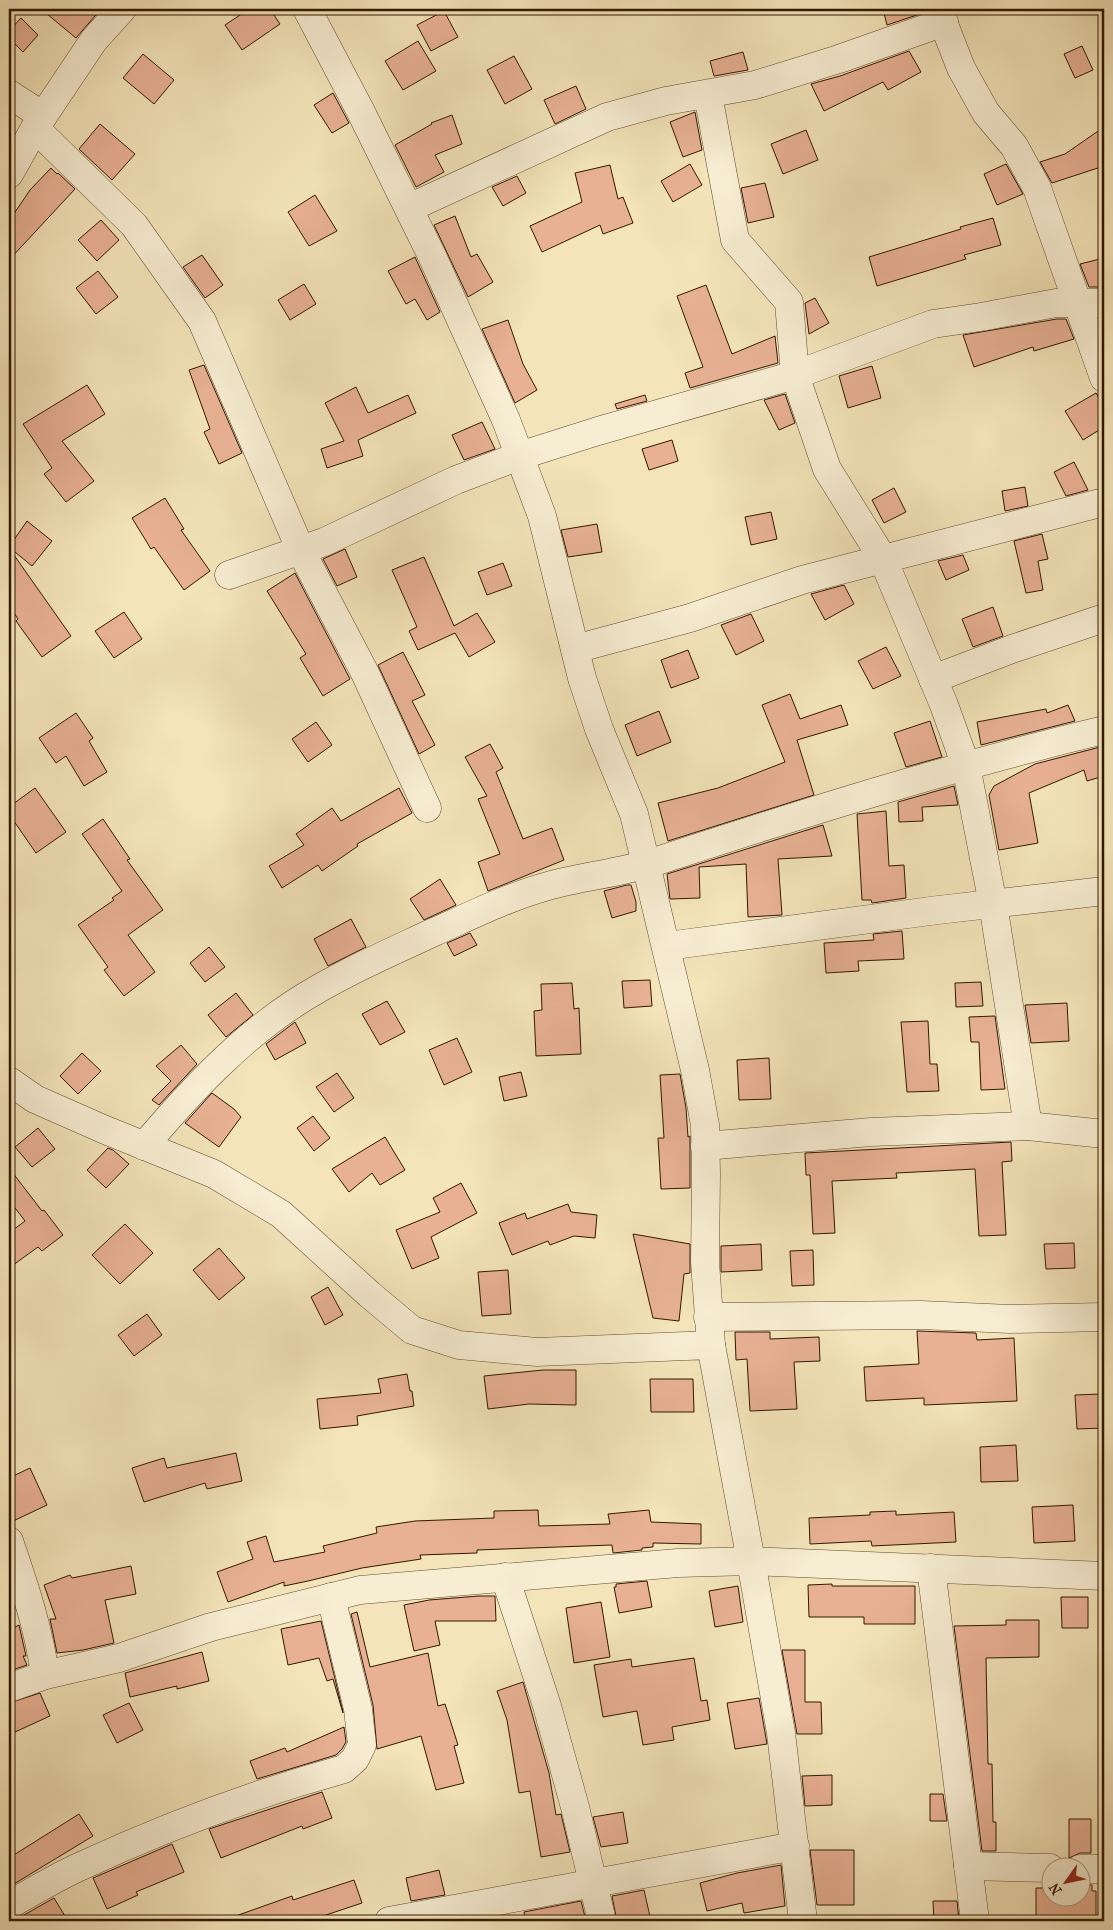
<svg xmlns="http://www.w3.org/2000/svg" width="1113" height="1930" font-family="'IM FELL French Canon',serif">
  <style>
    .building { fill: #e8b194; stroke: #321801 }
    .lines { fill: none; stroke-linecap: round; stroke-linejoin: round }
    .minor-casing { stroke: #624b2f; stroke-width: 29 }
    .minor { stroke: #f7edd2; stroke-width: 28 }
  </style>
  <rect width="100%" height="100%" fill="#f3e4b9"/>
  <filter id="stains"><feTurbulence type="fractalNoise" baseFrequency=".004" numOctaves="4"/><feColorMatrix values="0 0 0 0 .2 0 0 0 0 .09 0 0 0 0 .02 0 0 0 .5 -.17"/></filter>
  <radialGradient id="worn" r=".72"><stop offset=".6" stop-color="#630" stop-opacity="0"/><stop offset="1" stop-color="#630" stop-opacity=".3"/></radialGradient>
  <!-- building -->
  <g class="building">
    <polygon points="41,9 101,9 76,38"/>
    <polygon points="249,9 270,9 280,24 242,50 225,25"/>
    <polygon points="883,9 922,9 923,13 887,25"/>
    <polygon points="444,11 458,37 431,51 417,25"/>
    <polygon points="21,18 38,35 23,52 9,38 9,31"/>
    <polygon points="418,41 436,71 403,90 385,61"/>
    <polygon points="1082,46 1093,70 1075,78 1064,54"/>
    <polygon points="909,51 921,72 888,90 883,82 824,111 811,84 840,76"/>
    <polygon points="743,52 748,70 714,76 710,61"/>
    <polygon points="143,54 174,80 154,104 123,78"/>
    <polygon points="514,56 532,89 505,104 487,70"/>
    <polygon points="576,86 586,109 555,124 544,100"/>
    <polygon points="333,93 349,123 332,133 314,105"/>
    <polygon points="695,112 702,150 683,157 670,122"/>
    <polygon points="452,115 462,144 435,155 444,172 416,187 395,145 432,124 431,123"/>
    <polygon points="100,124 135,154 112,180 79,149"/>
    <polygon points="1104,127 1104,166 1052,183 1040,162 1065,154"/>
    <polygon points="806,130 818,160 783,174 771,144"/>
    <polygon points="690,164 702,185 673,202 661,181"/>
    <polygon points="1006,164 1023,194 997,205 984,174"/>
    <polygon points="610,165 618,199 623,197 633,223 603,234 600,225 542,252 530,226 582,202 575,173"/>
    <polygon points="51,168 57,174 58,173 75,189 9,260 9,221 30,190"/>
    <polygon points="517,176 526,193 503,206 492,187"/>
    <polygon points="765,183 774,217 748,223 741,188"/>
    <polygon points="315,195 337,231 309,246 288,212"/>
    <polygon points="455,216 471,257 477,254 493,282 468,297 434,225"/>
    <polygon points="993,218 1001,245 964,255 966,259 877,286 869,257 961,229 960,227"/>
    <polygon points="101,220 119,240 97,261 78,240"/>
    <polygon points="202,255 223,285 205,298 183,267"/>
    <polygon points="415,257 440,312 427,320 415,299 406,304 388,271"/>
    <polygon points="1104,258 1104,287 1089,287 1080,264"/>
    <polygon points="98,271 118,297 96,314 76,288"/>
    <polygon points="304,284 316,304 290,320 278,300"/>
    <polygon points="706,285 732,354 775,336 778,363 690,388 685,373 703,367 677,296"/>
    <polygon points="815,298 829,323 809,334 805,303"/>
    <polygon points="1057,319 1066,319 1074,339 1034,351 1033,347 974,367 963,335"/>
    <polygon points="508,320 523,364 537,390 515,403 482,329"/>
    <polygon points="204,365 242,453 219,464 204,432 210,429 189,370"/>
    <polygon points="872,366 881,398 848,408 839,376"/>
    <polygon points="87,385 105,414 62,441 94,481 66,502 44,474 52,468 23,424"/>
    <polygon points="356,387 368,413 408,395 416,413 358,440 363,456 327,468 321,449 344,441 325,403"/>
    <polygon points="1096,393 1104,406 1104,427 1083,440 1065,411"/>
    <polygon points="785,394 795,423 779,430 764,400"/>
    <polygon points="645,395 647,401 617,409 615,404"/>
    <polygon points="482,422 495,449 464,460 452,435"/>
    <polygon points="672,440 678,461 649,470 642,449"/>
    <polygon points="1074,462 1088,490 1066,496 1054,472"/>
    <polygon points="1025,487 1028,506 1005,511 1002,491"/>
    <polygon points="894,488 906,512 884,523 872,500"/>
    <polygon points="165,498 184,529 181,530 210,571 184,590 154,547 151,549 132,518"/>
    <polygon points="771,512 777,539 751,545 745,517"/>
    <polygon points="27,521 52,541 32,566 9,547"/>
    <polygon points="597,524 602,552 568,557 561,530"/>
    <polygon points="1042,534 1048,559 1038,561 1043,590 1026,593 1014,541"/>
    <polygon points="9,548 71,636 42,657 16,621 18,619 9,605"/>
    <polygon points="345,549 357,577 337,586 323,559"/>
    <polygon points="963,555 969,570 946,580 938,561"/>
    <polygon points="424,557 454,626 477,613 495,642 469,657 455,633 418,650 409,631 417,627 392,570"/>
    <polygon points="503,563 512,586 487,595 478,572"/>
    <polygon points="295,573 350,679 323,696 300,658 306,654 267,591"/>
    <polygon points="844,585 854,604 825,620 811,594"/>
    <polygon points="993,607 1003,636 973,647 962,619"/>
    <polygon points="124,612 142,639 114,658 95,631"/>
    <polygon points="751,614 764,641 736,655 721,625"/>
    <polygon points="886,647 901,676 873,689 858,661"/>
    <polygon points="688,650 699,678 671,688 661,660"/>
    <polygon points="403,652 425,695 412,701 435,745 419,754 378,665"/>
    <polygon points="790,694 800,719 841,705 848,725 797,740 814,795 668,841 658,803 718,788 785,762 762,705"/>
    <polygon points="1068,705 1075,721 981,745 977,722 1046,709 1047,713"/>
    <polygon points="659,711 671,742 637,756 625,725"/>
    <polygon points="76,713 93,738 89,741 107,772 84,786 66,756 56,763 39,738"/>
    <polygon points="930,721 942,757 906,767 894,733"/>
    <polygon points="316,722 332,745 308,762 292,739"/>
    <polygon points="490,744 503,768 496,772 523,839 552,828 564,860 488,891 478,862 500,854 478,799 487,796 465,757"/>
    <polygon points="1104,746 1104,776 1087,781 1084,770 1029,793 1038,843 999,850 989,795 994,786 1035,764"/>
    <polygon points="954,786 958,805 922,807 923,821 899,822 898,802"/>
    <polygon points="35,788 66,832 36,853 9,814 9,807"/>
    <polygon points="399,788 412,813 357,844 358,846 322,871 318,865 282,888 269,866 304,845 296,834 332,808 341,821"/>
    <polygon points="886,811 889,866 904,865 906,898 872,903 871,900 862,900 857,814"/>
    <polygon points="103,819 130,859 127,860 163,910 128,935 155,972 124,996 104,970 108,967 78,925 114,900 112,898 122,891 82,834"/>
    <polygon points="823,825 832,856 778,859 782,915 748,917 746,864 699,867 700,898 670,899 667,874"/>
    <polygon points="440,879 456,905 424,920 410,899"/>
    <polygon points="627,885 631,885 636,902 636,911 612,918 604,891"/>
    <polygon points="351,919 366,947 328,966 314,939"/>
    <polygon points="902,931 904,959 858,961 859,971 826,973 824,943 874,940 873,934"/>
    <polygon points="470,933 477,945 454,956 447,943"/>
    <polygon points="209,947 225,967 205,982 190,963"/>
    <polygon points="650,980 652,1006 624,1008 622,981"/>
    <polygon points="981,982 983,1006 956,1007 955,983"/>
    <polygon points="572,983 574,1009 579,1008 581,1054 536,1056 534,1011 542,1010 541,984"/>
    <polygon points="236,993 253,1015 226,1037 208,1015"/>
    <polygon points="387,1001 405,1032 380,1045 362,1014"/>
    <polygon points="1067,1003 1069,1041 1031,1043 1025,1005"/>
    <polygon points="995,1016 1005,1089 981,1090 979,1042 971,1042 969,1017"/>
    <polygon points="928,1021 930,1064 937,1064 939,1091 907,1092 901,1022"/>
    <polygon points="295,1022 306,1043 275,1060 266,1044"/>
    <polygon points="457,1038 472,1072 444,1085 429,1050"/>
    <polygon points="181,1045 197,1064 159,1105 152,1100 171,1081 156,1066"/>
    <polygon points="82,1053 101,1071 78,1094 60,1076"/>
    <polygon points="769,1058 771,1099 739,1100 737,1060"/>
    <polygon points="521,1072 527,1096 504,1101 499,1077"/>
    <polygon points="337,1073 354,1098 334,1112 316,1087"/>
    <polygon points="680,1074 686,1108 688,1137 690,1136 690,1188 661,1189 658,1138 664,1138 660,1075"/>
    <polygon points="212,1093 234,1109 241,1117 219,1147 185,1123"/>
    <polygon points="313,1116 330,1138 314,1151 297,1128"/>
    <polygon points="38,1128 55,1149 32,1167 15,1147"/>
    <polygon points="385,1137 405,1170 380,1185 372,1173 349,1192 332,1169"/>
    <polygon points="1011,1142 1012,1161 1002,1162 1006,1235 979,1236 975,1169 896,1173 897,1178 832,1181 835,1233 813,1234 810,1175 806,1175 805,1153"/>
    <polygon points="108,1148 113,1150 129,1164 106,1188 87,1170"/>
    <polygon points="9,1168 42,1211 44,1210 63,1235 42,1251 38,1247 9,1268 9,1233 25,1221 9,1200"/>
    <polygon points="461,1183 477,1213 431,1237 439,1258 412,1269 396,1230 440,1212 433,1198"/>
    <polygon points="568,1204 571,1212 597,1215 595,1238 574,1236 550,1245 548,1241 512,1255 499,1223 525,1213 527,1219"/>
    <polygon points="125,1224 153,1253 120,1284 92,1255"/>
    <polygon points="633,1234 690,1244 690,1273 684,1274 679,1321 653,1318"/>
    <polygon points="1074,1243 1075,1268 1046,1269 1044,1244"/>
    <polygon points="761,1244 762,1270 721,1272 721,1246"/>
    <polygon points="219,1248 245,1278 219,1300 193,1270"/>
    <polygon points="813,1250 814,1285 792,1286 790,1251"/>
    <polygon points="508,1270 511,1314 482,1316 478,1272"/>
    <polygon points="328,1287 343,1315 325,1325 311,1297"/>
    <polygon points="147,1314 162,1335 134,1356 118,1335"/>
    <polygon points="917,1331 976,1333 977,1340 1014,1338 1017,1401 924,1405 924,1398 866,1401 864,1367 919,1364"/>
    <polygon points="735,1332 770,1332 770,1339 819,1337 820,1361 794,1362 797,1409 750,1411 747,1359 736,1360"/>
    <polygon points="543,1370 576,1370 576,1405 529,1404 488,1409 484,1376"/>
    <polygon points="407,1374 410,1391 412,1391 414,1406 357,1416 358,1425 320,1429 317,1399 381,1393 378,1379"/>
    <polygon points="650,1379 693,1379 694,1412 651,1412"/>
    <polygon points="1101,1394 1103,1428 1077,1429 1075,1395"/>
    <polygon points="1016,1445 1018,1481 981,1482 980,1447"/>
    <polygon points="236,1453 242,1481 207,1489 205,1483 144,1502 132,1468 164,1458 167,1468"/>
    <polygon points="30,1468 47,1505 9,1523 9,1478"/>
    <polygon points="1073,1505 1075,1541 1034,1543 1032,1507"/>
    <polygon points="538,1510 539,1526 610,1524 608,1514 649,1510 651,1522 701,1524 701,1544 653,1543 653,1547 642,1548 642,1550 613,1553 612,1545 477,1550 477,1553 420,1555 421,1559 362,1568 308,1581 284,1586 284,1582 228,1602 217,1572 253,1559 247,1542 266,1536 274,1562 325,1552 323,1546 377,1533 376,1527 415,1521 494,1518 494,1511"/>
    <polygon points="896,1511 896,1515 954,1512 956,1542 872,1546 871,1541 810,1544 809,1518 870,1515 870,1512"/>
    <polygon points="131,1566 136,1594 105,1600 114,1643 83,1650 57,1653 50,1619 56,1619 44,1585 70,1575 72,1578"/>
    <polygon points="647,1581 652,1607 619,1613 614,1587 616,1587 616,1584"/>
    <polygon points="832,1584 832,1586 915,1586 915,1624 864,1624 864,1617 809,1617 808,1585"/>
    <polygon points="738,1586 743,1622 715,1627 709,1591"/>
    <polygon points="479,1596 495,1596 496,1621 435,1621 440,1645 414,1651 404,1605 429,1600"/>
    <polygon points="1061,1597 1088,1597 1088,1628 1062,1628"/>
    <polygon points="601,1602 610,1657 574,1663 566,1608"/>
    <polygon points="357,1612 370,1667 428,1653 438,1706 445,1704 458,1745 454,1746 464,1783 436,1790 421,1736 377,1749 373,1705 351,1614"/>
    <polygon points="1006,1620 1039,1620 1039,1657 986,1658 988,1764 992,1764 993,1822 996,1822 996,1851 982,1851 954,1626 1006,1625"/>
    <polygon points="321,1621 343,1712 343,1713 333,1679 327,1681 319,1658 288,1665 281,1629"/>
    <polygon points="9,1623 11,1629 19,1625 26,1656 23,1656 27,1665 9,1671"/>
    <polygon points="782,1650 805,1650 805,1702 821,1702 822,1734 797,1734"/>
    <polygon points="202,1652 209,1681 177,1689 177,1686 130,1697 125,1673"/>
    <polygon points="694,1658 701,1701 707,1700 710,1720 672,1727 674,1740 643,1745 637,1711 603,1717 594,1665 631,1659 632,1667"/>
    <polygon points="523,1682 549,1773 556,1815 561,1814 570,1852 541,1857 530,1791 519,1793 507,1720 497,1691"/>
    <polygon points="40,1693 50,1716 15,1732 9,1719 9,1703"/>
    <polygon points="759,1698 767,1744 735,1749 727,1703"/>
    <polygon points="129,1703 143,1730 117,1743 103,1715"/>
    <polygon points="344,1727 346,1742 342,1749 336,1755 257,1779 250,1761 285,1748 287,1752"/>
    <polygon points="832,1775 832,1805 805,1806 802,1776"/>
    <polygon points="322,1792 332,1818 303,1829 302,1826 221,1858 209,1829"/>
    <polygon points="930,1794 943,1794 947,1821 930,1821"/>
    <polygon points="623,1812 628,1843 601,1847 593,1817"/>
    <polygon points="79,1814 93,1836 9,1887 9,1858"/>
    <polygon points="1069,1819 1091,1819 1091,1853 1080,1853 1069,1858"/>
    <polygon points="172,1844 184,1872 136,1892 138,1895 107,1909 93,1878"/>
    <polygon points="810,1850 854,1850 854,1905 817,1905"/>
    <polygon points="781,1865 785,1906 744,1913 742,1903 707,1911 700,1883 737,1873"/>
    <polygon points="439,1870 445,1895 411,1901 406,1878"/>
    <polygon points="354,1880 362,1903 308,1921 230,1921 230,1918 292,1896 293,1900"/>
    <polygon points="1080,1885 1092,1885 1092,1891 1096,1891 1096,1918 1036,1919 1036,1888 1050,1888 1050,1898 1080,1898"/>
    <polygon points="644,1890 651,1921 617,1921 612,1896"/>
    <polygon points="54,1898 68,1921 9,1921 17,1919"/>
    <polygon points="581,1901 586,1921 525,1921 524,1912"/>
    <polygon points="933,1901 957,1901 959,1921 934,1921"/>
  </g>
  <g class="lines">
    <defs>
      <g id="minor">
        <polyline points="307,9 360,110 433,258 506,420 542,516 582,678 599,729 634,814 695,1070 705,1125 706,1174 705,1262 711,1345"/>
        <polyline points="938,9 961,68 986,113 1014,146 1037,188 1104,378"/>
        <polyline points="9,94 43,116"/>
        <polyline points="708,95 735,240 789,302 795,375 827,469 883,559 944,705 966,766 993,904 1028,1126"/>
        <polyline points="35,128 134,225 202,321 301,551 365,673 427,808"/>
        <polyline points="9,174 35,128 94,40 122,9"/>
        <polyline points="409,208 607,117 666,101 755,85 839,59 944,22"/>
        <polyline points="229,575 324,542 456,480 519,456 598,431 795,375 933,324 981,317 1056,303 1104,303"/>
        <polyline points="575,649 690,618 802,580 1104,502"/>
        <polyline points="933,679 1012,649 1104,618"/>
        <polyline points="667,946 938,910 1104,891"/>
        <polyline points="9,1081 35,1099 103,1129 214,1174 281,1214 369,1294 412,1330 459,1345 537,1352 711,1345 751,1561 1104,1576"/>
        <path d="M144,1146C189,1093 237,1041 295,1003C338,975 387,954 434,932C470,916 508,897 548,886C584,876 622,873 657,861C804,813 953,766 1104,730"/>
        <polyline points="705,1146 871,1132 1028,1126 1104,1134"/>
        <polyline points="708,1317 921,1315 1010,1319 1104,1317"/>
        <path d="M9,1541C24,1585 39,1629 45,1675"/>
        <polyline points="931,1568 975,1921"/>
        <polyline points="505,1577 547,1706 575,1807 602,1921"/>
        <polyline points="9,1688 45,1675 119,1658 211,1627 360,1590 678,1563 751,1561 781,1733 803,1921"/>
        <polyline points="968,1866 1050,1868"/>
        <polyline points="1080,1869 1104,1869"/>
        <path d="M9,1905C32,1892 55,1878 79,1867C165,1827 253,1794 344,1769L355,1759L362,1745L358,1709L331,1597"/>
        <polyline points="389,1921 795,1846"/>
      </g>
    </defs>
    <!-- minor casing -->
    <use href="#minor" class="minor-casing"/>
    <!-- minor -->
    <use href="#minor" class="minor"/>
  </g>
  <!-- margin -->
  <rect width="1113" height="1930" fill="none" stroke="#f3e4b9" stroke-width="30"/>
  <rect x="10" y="10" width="1093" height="1910" fill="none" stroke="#321801" stroke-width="2.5"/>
  <rect x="15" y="15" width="1083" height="1900" fill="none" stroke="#321801"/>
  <!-- north arrow -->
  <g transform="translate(1066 1882) rotate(237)"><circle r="24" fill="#f7edd2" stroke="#a8987e"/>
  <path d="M0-4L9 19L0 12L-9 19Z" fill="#8f2418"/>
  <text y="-8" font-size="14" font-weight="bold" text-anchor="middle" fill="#321801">N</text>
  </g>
  <rect width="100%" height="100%" filter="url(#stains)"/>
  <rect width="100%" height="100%" fill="url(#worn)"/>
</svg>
